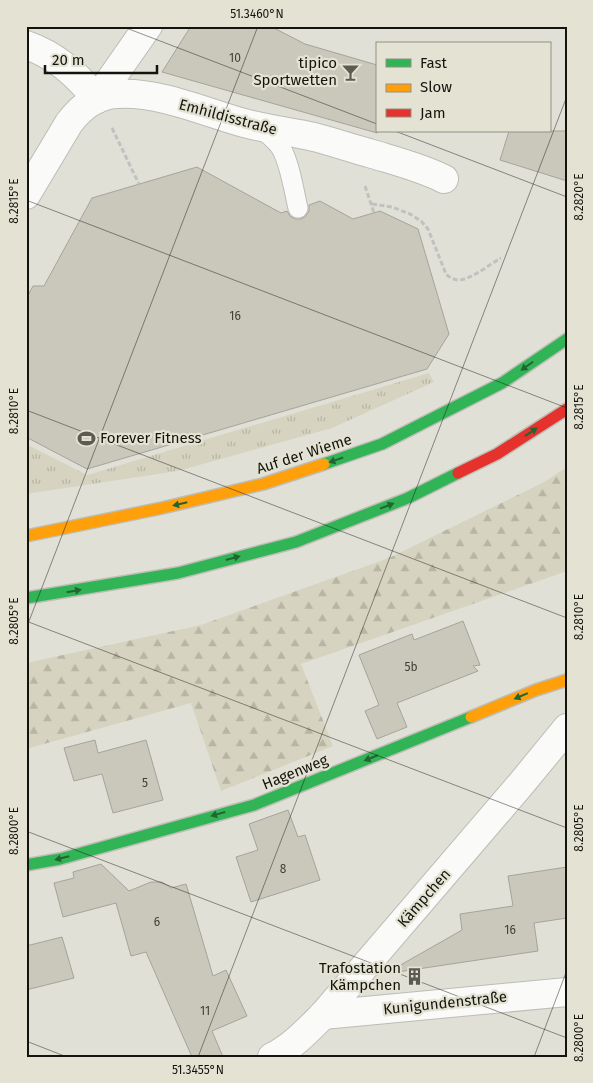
<svg xmlns="http://www.w3.org/2000/svg" width="593" height="1083" font-family="'Fira Sans',sans-serif">
  <style>
    .grass { fill: url(#grass-tufts) }
    .forest { fill: url(#forest-firs) }
    .building { fill: #c9c8ba; stroke: #a4a49d }
    .lines { fill: none; stroke-linecap: round; stroke-linejoin: round }
    .lane-casing { stroke: #bdbdb6; stroke-width: 21 }
    .street-casing { stroke: #bdbdb6; stroke-width: 30 }
    .fast-casing { stroke: #bdbdb6; stroke-width: 14 }
    .slow-casing { stroke: #bdbdb6; stroke-width: 14 }
    .jam-casing { stroke: #bdbdb6; stroke-width: 14 }
    .path { stroke: #c1c1bf; stroke-width: 3; stroke-dasharray: 5 2.5; stroke-linecap: butt }
    .lane { stroke: #fafaf9; stroke-width: 19 }
    .street { stroke: #fafaf9; stroke-width: 28 }
    .fast { stroke: #30b455; stroke-width: 11 }
    .slow { stroke: #ff9f0a; stroke-width: 11 }
    .jam { stroke: #e5322d; stroke-width: 11 }
    .oneway { fill: #226432 }
    .ticks { fill: none; stroke: #14140e; stroke-width: 1; stroke-opacity: 0.45 }
    .labels { text-anchor: middle; stroke-width: 4.5; stroke-linejoin: round; paint-order: stroke }
    .number-label { font-size: 12px; fill: #414139 }
    .poi-label { font-size: 15px; fill: #14140e; stroke: #e4e3d3; text-anchor: end }
    .street-label { font-size: 15px; fill: #14140e; stroke: #e4e3d3 }
    .neatline { fill: none; stroke: #14140e; stroke-width: 2 }
    .ticks-label { font-size: 12px; text-anchor: middle; fill: #14140e }
  </style>
  <defs>
    <pattern id="grass-tufts" width="24" height="20" patternUnits="userSpaceOnUse" patternTransform="scale(1.25)"><rect width="24" height="20" fill="#d6d4c0"/><path d="M3 7l-1-3M5 7V3M7 7l1-3M15 17l-1-3M17 17v-4M19 17l1-3" fill="none" stroke="#b7b5a4"/></pattern>
    <pattern id="forest-firs" width="22" height="20" patternUnits="userSpaceOnUse" patternTransform="scale(1.25)"><rect width="22" height="20" fill="#d6d4c0"/><path d="M5 1l3.5 6h-7zM16 11l3.5 6h-7z" fill="#b7b5a4"/></pattern>
  </defs>
  <rect width="100%" height="100%" fill="#e0e0d7"/>
  <!-- grass -->
  <polygon class="grass" points="429,373 434,382 332,428 178,471 26,494 26,444 87,475"/>
  <!-- forest -->
  <polygon class="forest" points="567,467 567,571 301,664 333,746 221,791 191,703 26,749 26,663 201,625 389,558 544,482"/>
  <!-- building -->
  <g class="building">
    <polygon points="191,26 270,26 305,44 377,65 377,133 162,72"/>
    <polygon points="509,131 567,131 567,181 500,160"/>
    <polygon points="197,167 281,213 287,211 290,216 295,219 301,219 305,217 309,211 309,205 320,201 353,219 380,211 418,229 449,334 427,369 87,469 26,437 26,299 33,286 44,286 92,198"/>
    <polygon points="463,621 480,665 473,666 478,671 397,703 407,727 377,739 365,711 379,705 359,655 412,634 414,640"/>
    <polygon points="95,740 98,753 146,740 163,800 113,813 102,774 74,781 64,748"/>
    <polygon points="288,810 298,837 305,835 320,880 251,902 236,857 258,850 249,824"/>
    <polygon points="101,864 129,891 151,882 162,882 171,888 186,884 213,976 226,970 247,1016 212,1031 223,1057 192,1057 146,952 131,956 116,903 63,917 54,883 74,878 73,872"/>
    <polygon points="567,867 567,918 534,923 538,951 391,973 390,971 462,930 460,914 513,906 508,876"/>
    <polygon points="62,937 74,978 26,990 26,946"/>
  </g>
  <g class="lines">
    <defs>
      <path id="lane" d="M260,129C267,133 273,138 278,144C289,156 294,192 298,208"/>
      <g id="street">
        <path d="M26,45C56,55 77,75 97,99"/>
        <polyline points="97,99 148,26"/>
        <path d="M26,195L69,123C81,107 97,94 119,94C161,92 204,112 244,123C267,129 291,132 314,137C333,142 351,148 369,153C395,161 420,167 444,179"/>
        <polyline points="323,1015 567,992"/>
        <path d="M272,1057C291,1048 308,1030 323,1015L521,784L567,728"/>
      </g>
      <g id="fast">
        <polyline points="324,464 382,444 502,383 567,339"/>
        <polyline points="26,598 178,573 296,542 408,498 458,473"/>
        <polyline points="26,865 60,859 254,805 471,717"/>
      </g>
      <g id="slow">
        <polyline points="26,536 162,508 263,484 324,464"/>
        <polyline points="471,717 536,690 567,680"/>
      </g>
      <polyline id="jam" points="458,473 497,454 567,409"/>
    </defs>
    <!-- lane casing -->
    <use href="#lane" class="lane-casing"/>
    <!-- street casing -->
    <use href="#street" class="street-casing"/>
    <!-- fast casing -->
    <use href="#fast" class="fast-casing"/>
    <!-- slow casing -->
    <use href="#slow" class="slow-casing"/>
    <!-- jam casing -->
    <use href="#jam" class="jam-casing"/>
    <!-- path -->
    <g class="path">
      <polyline points="112,128 139,184"/>
      <polyline points="365,186 374,213"/>
      <path d="M372,204L392,207L410,214L421,221L428,229L446,274C449,277 454,280 459,280C472,279 490,264 501,258"/>
    </g>
    <!-- lane -->
    <use href="#lane" class="lane"/>
    <!-- street -->
    <use href="#street" class="street"/>
    <!-- fast -->
    <use href="#fast" class="fast"/>
    <!-- slow -->
    <use href="#slow" class="slow"/>
    <!-- jam -->
    <use href="#jam" class="jam"/>
  </g>
  <!-- one-way arrows -->
  <defs><path id="oneway-solid" d="M-6-.8H1V-3.2L6.5 0L1 3.2V.8H-6Z" transform="scale(1.25)"/></defs>
  <g class="oneway">
    <use href="#oneway-solid" transform="translate(527 366) rotate(145)"/>
    <use href="#oneway-solid" transform="translate(531 432) rotate(-33)"/>
    <use href="#oneway-solid" transform="translate(336 460) rotate(161)"/>
    <use href="#oneway-solid" transform="translate(180 504) rotate(167)"/>
    <use href="#oneway-solid" transform="translate(387 506) rotate(-21)"/>
    <use href="#oneway-solid" transform="translate(233 558) rotate(-15)"/>
    <use href="#oneway-solid" transform="translate(74 591) rotate(-10)"/>
    <use href="#oneway-solid" transform="translate(521 696) rotate(157)"/>
    <use href="#oneway-solid" transform="translate(371 758) rotate(158)"/>
    <use href="#oneway-solid" transform="translate(218 814) rotate(164)"/>
    <use href="#oneway-solid" transform="translate(62 858) rotate(166)"/>
  </g>
  <!-- ticks -->
  <path class="ticks" d="M121,26L377,124M395,131L567,197M26,200L567,408M26,410L567,618M26,621L567,828M26,629L258,26M26,831L567,1038M26,1041L67,1057M198,1057L567,96M534,1057L567,970"/>
  <!-- icons -->
  <defs>
    <symbol id="bar-bare" viewBox="-9 -9 18 18"><path d="M-6-5H6L.8 .8V4.5H3.5V6h-7V4.5H-.8V.8Z" fill="#5b5b54" stroke="#e4e3d3" stroke-width="2.5" paint-order="stroke"/></symbol>
    <symbol id="stadium-bare" viewBox="-9 -9 18 18"><path d="M0-5a6.5 5 0 1 0 0 10a6.5 5 0 1 0 0-10ZM-3.5-1.8h7v3.6h-7Z" fill="#5b5b54" stroke="#e4e3d3" stroke-width="2.5" paint-order="stroke"/></symbol>
    <symbol id="building-bare" viewBox="-9 -9 18 18"><path d="M-4-6H4V6H1V3H-1V6H-4ZM-2.5-4.3h1.7v1.8h-1.7ZM.8-4.3h1.7v1.8H.8ZM-2.5-1h1.7V.8h-1.7ZM.8-1h1.7V.8H.8Z" fill="#5b5b54" stroke="#e4e3d3" stroke-width="2.5" paint-order="stroke"/></symbol>
  </defs>
  <g fill-rule="evenodd">
    <use href="#bar-bare" x="338" y="60" width="25" height="25"/>
    <use href="#stadium-bare" x="74" y="426" width="25" height="25"/>
    <use href="#building-bare" x="402" y="964" width="25" height="25"/>
  </g>
  <g class="labels">
    <!-- number labels -->
    <g class="number-label">
      <text x="235" y="62">10</text>
      <text x="235" y="320">16</text>
      <text x="411" y="671">5b</text>
      <text x="145" y="787">5</text>
      <text x="283" y="873">8</text>
      <text x="157" y="926">6</text>
      <text x="510" y="934">16</text>
      <text x="205" y="1015">11</text>
    </g>
    <!-- poi labels -->
    <g class="poi-label">
      <text x="337" y="68">tipico<tspan x="337" dy="17">Sportwetten</tspan></text>
      <text x="100" y="443" text-anchor="start">Forever Fitness</text>
      <text x="401" y="973">Trafostation<tspan x="401" dy="17">Kämpchen</tspan></text>
    </g>
    <!-- street labels -->
    <g class="street-label">
      <text transform="translate(228 117) rotate(15)" y="5">Emhildisstraße</text>
      <text transform="translate(304 454) rotate(-18)" y="5">Auf der Wieme</text>
      <text transform="translate(295 772) rotate(-22)" y="5">Hagenweg</text>
      <text transform="translate(424 898) rotate(-49)" y="5">Kämpchen</text>
      <text transform="translate(445 1003) rotate(-6)" y="5">Kunigundenstraße</text>
    </g>
  </g>
  <!-- border -->
  <rect width="593" height="1083" fill="none" stroke="#e4e3d3" stroke-width="55"/>
  <!-- legend -->
  <rect x="376" y="42" width="175" height="90" fill="#e4e3d3" stroke="#919084"/>
  <rect x="386" y="59" width="25" height="8" fill="#30b455" stroke="#919084"/>
  <text x="420" y="68" font-size="15" fill="#14140e">Fast</text>
  <rect x="386" y="84" width="25" height="8" fill="#ff9f0a" stroke="#919084"/>
  <text x="420" y="92" font-size="15" fill="#14140e">Slow</text>
  <rect x="386" y="109" width="25" height="8" fill="#e5322d" stroke="#919084"/>
  <text x="420" y="118" font-size="15" fill="#14140e">Jam</text>
  <!-- scale -->
  <path d="M45 65v8h112v-8" fill="none" stroke="#14140e" stroke-width="2.5"/>
  <text x="52" y="65" font-size="15" fill="#14140e" stroke="#e4e3d3" stroke-width="4" paint-order="stroke">20 m</text>
  <rect x="28" y="28" width="538" height="1028" class="neatline"/>
  <g class="ticks-label">
    <text x="257" y="18">51.3460°N</text>
    <text transform="translate(579 197) rotate(-90)" y="4">8.2820°E</text>
    <text transform="translate(14 201) rotate(-90)" y="4">8.2815°E</text>
    <text transform="translate(579 407) rotate(-90)" y="4">8.2815°E</text>
    <text transform="translate(14 411) rotate(-90)" y="4">8.2810°E</text>
    <text transform="translate(579 617) rotate(-90)" y="4">8.2810°E</text>
    <text transform="translate(14 621) rotate(-90)" y="4">8.2805°E</text>
    <text transform="translate(579 828) rotate(-90)" y="4">8.2805°E</text>
    <text transform="translate(14 831) rotate(-90)" y="4">8.2800°E</text>
    <text transform="translate(579 1038) rotate(-90)" y="4">8.2800°E</text>
    <text x="198" y="1074">51.3455°N</text>
  </g>
</svg>
